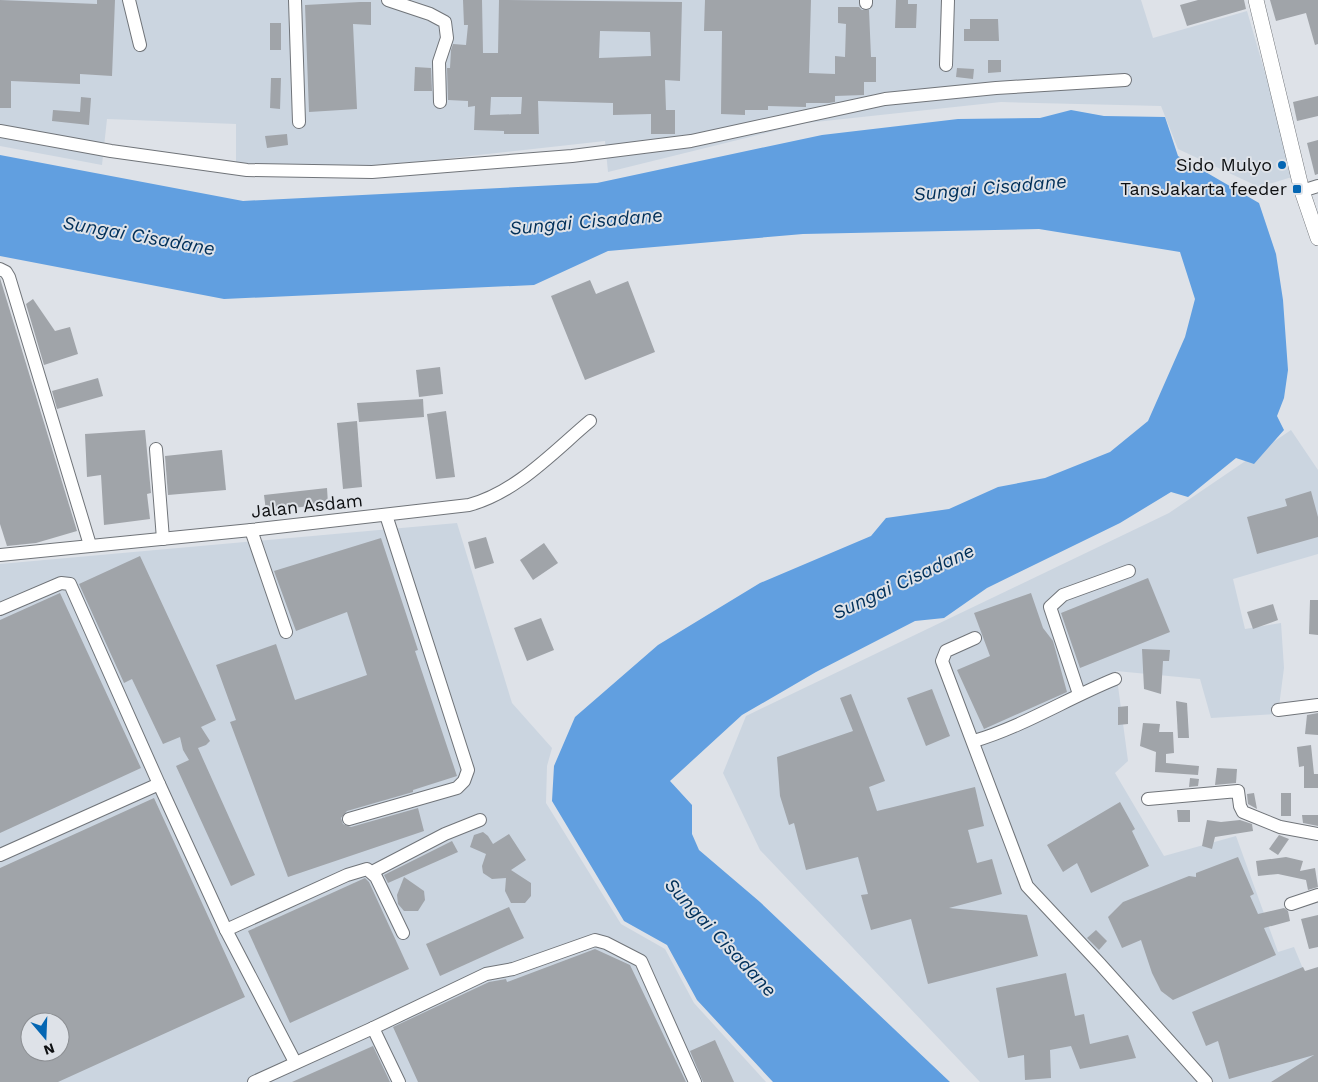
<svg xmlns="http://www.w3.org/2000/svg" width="1318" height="1082" font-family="'Work Sans',sans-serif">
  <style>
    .built { fill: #cbd5e0; fill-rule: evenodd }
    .water { fill: #619fe0 }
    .building { fill: #a0a4a9; fill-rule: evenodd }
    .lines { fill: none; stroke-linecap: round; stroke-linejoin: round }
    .minor-casing { stroke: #707479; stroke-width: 14 }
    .major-casing { stroke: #707479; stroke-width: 16 }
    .minor { stroke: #fff; stroke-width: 12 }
    .major { stroke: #fff; stroke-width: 15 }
    .poi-dot { fill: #0466b3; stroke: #dee2e8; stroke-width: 2 }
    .labels { text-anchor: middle; stroke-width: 4; stroke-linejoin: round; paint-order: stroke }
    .poi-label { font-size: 18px; fill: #0e1012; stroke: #dee2e8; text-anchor: end }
    .street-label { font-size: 18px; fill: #0e1012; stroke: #dee2e8 }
    .water-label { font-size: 19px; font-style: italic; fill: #002f58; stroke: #dee2e8 }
  </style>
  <rect width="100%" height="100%" fill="#dee2e8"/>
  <!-- built -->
  <g class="built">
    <polygon points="0,0 1141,0 1153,38 1247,11 1295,176 1259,187 1178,149 1161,106 1001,102 806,123 608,172 605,141 425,161 336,168 236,163 236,124 107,119 102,165 0,146"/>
    <polygon points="1291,430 1318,470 1318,554 1233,579 1245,629 1281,623 1284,668 1278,714 1211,718 1200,679 1116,671 1128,761 1115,773 1164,856 1236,836 1278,952 1294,947 1318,1005 1318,1082 980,1082 760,850 723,773 746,716 1169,513"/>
    <path d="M457,523L512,703L552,748L547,766L546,803L621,924L665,949L694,1003L766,1082H0V564ZM30,1022H60V1052H30Z"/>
  </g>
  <!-- water -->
  <polygon class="water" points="1071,110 1104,116 1165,117 1178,156 1259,203 1276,254 1283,300 1288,370 1284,398 1277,416 1284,430 1254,464 1236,458 1188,497 1171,492 1120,523 987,588 944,618 915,621 816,672 742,715 670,781 692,805 692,834 699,850 760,902 950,1082 773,1082 697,1000 667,945 624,921 552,801 554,766 575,717 658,645 760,583 871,536 886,518 949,509 998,487 1045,478 1110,452 1148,421 1185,337 1195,299 1180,252 1039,229 803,234 608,251 534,285 224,299 0,256 0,155 243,201 597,183 822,135 958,119 1040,118"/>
  <!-- building -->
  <g class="building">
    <polygon points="0,0 97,4 97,0 115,0 112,76 80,74 80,84 11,81 11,108 0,108"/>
    <path d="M463,0H482L483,53H498L499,0L682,2L680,81L665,80L666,110H675V134H651V114L613,115V103L538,101L539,134H504V131L474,130L475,106L468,107V101L448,100L447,68H450L451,50L453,44L466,45L468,25H464ZM600,31L650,32L651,56L599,58ZM491,97H522L521,114L490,115Z"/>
    <polygon points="705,0 811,0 809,73 835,74 835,56 845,57 846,24 838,23 838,7 859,7 862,10 869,10 871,57 876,57 876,82 864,82 864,95 835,96 835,102 829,103 806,103 806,107 768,106 768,110 745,110 745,115 721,114 722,31 704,31"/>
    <polygon points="896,0 908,0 908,4 917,4 916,28 895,28"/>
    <polygon points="1198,0 1244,0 1246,9 1187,26 1180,5"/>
    <polygon points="1270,0 1318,0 1318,44 1315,45 1306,13 1276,21"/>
    <polygon points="360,2 371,2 371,25 353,24 357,109 309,112 305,5"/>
    <polygon points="970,19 998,19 999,41 964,41 964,29 970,29"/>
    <rect x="270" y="23" width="11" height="27"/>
    <polygon points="988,60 1001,60 1001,72 988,73"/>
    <polygon points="415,67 431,68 432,91 414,91"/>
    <polygon points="957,68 974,69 973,79 956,77"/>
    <polygon points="271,78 281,78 280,109 270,108"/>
    <polygon points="1318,96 1318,116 1297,121 1293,102"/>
    <polygon points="81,97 91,98 89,125 52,121 53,110 80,112"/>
    <polygon points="287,134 288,145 267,148 265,136"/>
    <polygon points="1318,140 1318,174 1315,175 1307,143"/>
    <polygon points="0,278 77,531 36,543 7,546 0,524"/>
    <polygon points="590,280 596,294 628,281 655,352 585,380 551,296"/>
    <polygon points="33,299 55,331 70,327 78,354 44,365 26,304"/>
    <polygon points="440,367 443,394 419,397 416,370"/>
    <polygon points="98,378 103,396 57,409 52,391"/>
    <polygon points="423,399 424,417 359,422 357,403"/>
    <polygon points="446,411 455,477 436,479 427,414"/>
    <polygon points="357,421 362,487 343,489 337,423"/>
    <polygon points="145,430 151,493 147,494 150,519 104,525 101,475 87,477 85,434"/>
    <polygon points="222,450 226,490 168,495 165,456"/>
    <polygon points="327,488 328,504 266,511 264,495"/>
    <polygon points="1311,491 1318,517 1318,537 1257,554 1247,517 1287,506 1285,499"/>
    <polygon points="486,537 494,563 475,569 468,542"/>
    <polygon points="381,538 418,650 415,651 457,776 413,790 413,792 347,811 341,818 343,824 351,827 418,808 424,831 288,877 230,722 236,720 216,665 276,644 295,700 367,675 347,612 296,631 274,571"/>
    <polygon points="544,543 558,563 533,580 520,560"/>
    <polygon points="140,556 216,720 201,727 210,741 206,745 198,748 255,875 231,886 176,766 189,760 183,750 180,737 163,744 132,679 124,683 79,584"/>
    <polygon points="1148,578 1170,632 1080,668 1061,613"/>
    <polygon points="60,593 141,768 0,833 0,620"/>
    <polygon points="1031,593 1043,628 1053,641 1067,692 984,729 957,670 990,656 974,613"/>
    <polygon points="1310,600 1318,600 1318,635 1309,634"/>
    <polygon points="1273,604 1278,620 1253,629 1247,612"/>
    <polygon points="541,618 554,650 527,661 514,628"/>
    <polygon points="1142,649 1170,650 1169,661 1163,661 1161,694 1144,689"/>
    <polygon points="932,689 950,736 926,746 907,698"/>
    <polygon points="851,694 885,781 869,787 877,811 975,787 984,826 968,830 977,863 992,859 1002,894 949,908 1027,915 1038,956 928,984 911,919 871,930 861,895 868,894 858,857 806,870 794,823 789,825 780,796 777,757 853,731 840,698"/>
    <polygon points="1176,701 1187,703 1189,738 1178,738"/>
    <polygon points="1128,706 1128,724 1118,725 1118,707"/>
    <polygon points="1318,713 1318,735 1305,734 1307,715"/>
    <polygon points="1143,723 1160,724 1159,732 1173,732 1174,753 1166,754 1166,763 1199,766 1198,775 1155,772 1156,752 1140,746"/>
    <polygon points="1311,745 1314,774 1318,774 1318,788 1304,788 1304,766 1299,767 1297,747"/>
    <polygon points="1217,768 1237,769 1236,783 1215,785"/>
    <polygon points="1190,778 1199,779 1198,786 1189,787"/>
    <polygon points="1254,793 1257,809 1248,804 1247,794"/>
    <rect x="1281" y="793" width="10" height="23"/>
    <path d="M154,798L245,997L58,1082H0V868ZM30,1022H60V1052H30Z"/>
    <polygon points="1120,802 1135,829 1132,831 1149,866 1091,893 1077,863 1063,872 1047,845"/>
    <polygon points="1177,810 1190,810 1190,822 1178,822"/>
    <polygon points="1302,815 1318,815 1318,826 1303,823"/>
    <polygon points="1207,820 1221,822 1240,820 1252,824 1253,831 1215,837 1212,849 1202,846"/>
    <polygon points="483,832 488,836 493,844 509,834 526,860 511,870 531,883 531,896 525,903 511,903 505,891 506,878 492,879 483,873 482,866 486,854 470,847 474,835"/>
    <polygon points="1279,835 1289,839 1278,855 1269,849"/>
    <polygon points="452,841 458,852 388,883 384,875"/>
    <polygon points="1238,857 1254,894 1250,896 1258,914 1284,908 1288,911 1290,921 1264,928 1276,955 1173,1000 1161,991 1152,973 1141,940 1122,948 1108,917 1123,902 1189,876 1196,877 1196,873"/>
    <polygon points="1286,857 1303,861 1300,871 1315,868 1318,887 1308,890 1306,880 1278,874 1258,876 1256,861"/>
    <polygon points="404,877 424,891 425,900 418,911 404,911 398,904 397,895"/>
    <polygon points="365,878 369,882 409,969 290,1023 248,931"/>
    <polygon points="509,907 524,938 440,976 426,944"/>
    <polygon points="1318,915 1318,947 1309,949 1301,919"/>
    <polygon points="1096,930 1107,941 1099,950 1087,938"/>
    <polygon points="595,949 630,965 686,1082 418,1082 393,1027 489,982 506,979 507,982"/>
    <polygon points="1303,967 1305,971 1318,967 1318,1082 1271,1082 1314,1055 1229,1079 1218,1041 1206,1046 1192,1012"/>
    <polygon points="1066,973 1075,1016 1084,1014 1090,1044 1128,1035 1136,1058 1080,1069 1071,1046 1050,1050 1051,1078 1025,1080 1024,1055 1008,1058 996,988"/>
    <polygon points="715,1040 734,1082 703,1082 690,1051"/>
    <polygon points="373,1046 390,1082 292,1082"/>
  </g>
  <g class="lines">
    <defs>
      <g id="minor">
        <polyline points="129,0 140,45"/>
        <polyline points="295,0 299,122"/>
        <polyline points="388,0 430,14 445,22 447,38 439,62 440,102"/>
        <polyline points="866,0 866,3"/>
        <polyline points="946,65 948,0"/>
        <polyline points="0,131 111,151 247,170 372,172 572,156 691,141 885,99 996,88 1125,80"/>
        <polyline points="1302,191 1318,186"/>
        <polyline points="0,269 6,272 9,277 90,545"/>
        <polyline points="156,449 163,539"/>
        <polyline points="251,530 286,632"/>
        <path d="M0,555L251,530L469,505C517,492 553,452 590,421"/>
        <polyline points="0,609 61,583 70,584 159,784"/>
        <polyline points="975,638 946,651 942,661 1027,886 1100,964 1206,1082"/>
        <polyline points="1079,694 1050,607 1063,595 1129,571"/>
        <polyline points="1278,710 1318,705"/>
        <path d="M974,741C1022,727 1068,698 1115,679"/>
        <polyline points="1148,799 1238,791 1240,806 1243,812 1280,827 1318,834"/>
        <polyline points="349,819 457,788 464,781 468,770 386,515"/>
        <polyline points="0,855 159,784 226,930 295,1062"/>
        <polyline points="372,872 445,834 480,820"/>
        <polyline points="1291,904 1318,895"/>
        <polyline points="226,930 347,875 367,869 376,877 403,933"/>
        <polyline points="373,1028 486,974 513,969 595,940 606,943 641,961 695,1082"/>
        <polyline points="254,1082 373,1028 399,1082"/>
      </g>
      <polyline id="major" points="1256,0 1302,191 1318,238"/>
    </defs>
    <!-- minor casing -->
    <use href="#minor" class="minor-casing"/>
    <!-- major casing -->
    <use href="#major" class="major-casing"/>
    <!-- minor -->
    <use href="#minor" class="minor"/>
    <!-- major -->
    <use href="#major" class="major"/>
  </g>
  <!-- markers -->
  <g class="poi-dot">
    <circle cx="1282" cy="165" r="5"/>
    <rect x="1292" y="184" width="10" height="10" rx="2.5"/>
  </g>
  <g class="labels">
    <!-- poi labels -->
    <g class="poi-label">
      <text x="1272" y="171">Sido Mulyo</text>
      <text x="1287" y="195">TansJakarta feeder</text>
    </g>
    <!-- street labels -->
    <g class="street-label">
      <text transform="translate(307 506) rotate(-6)" y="6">Jalan Asdam</text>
    </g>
    <!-- water labels -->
    <g class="water-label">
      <text transform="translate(990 187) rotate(-5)" y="7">Sungai Cisadane</text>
      <text transform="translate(586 221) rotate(-5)" y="7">Sungai Cisadane</text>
      <text transform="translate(139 235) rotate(10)" y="7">Sungai Cisadane</text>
      <text transform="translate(903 581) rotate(-25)" y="7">Sungai Cisadane</text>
      <text transform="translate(721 937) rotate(47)" y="7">Sungai Cisadane</text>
    </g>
  </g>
  <!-- north arrow -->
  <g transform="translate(45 1037) rotate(161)"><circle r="24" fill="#dee2e8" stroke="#8b8e92"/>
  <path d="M0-4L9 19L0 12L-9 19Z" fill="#0466b3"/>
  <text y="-8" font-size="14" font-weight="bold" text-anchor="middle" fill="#0e1012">N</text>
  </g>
</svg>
